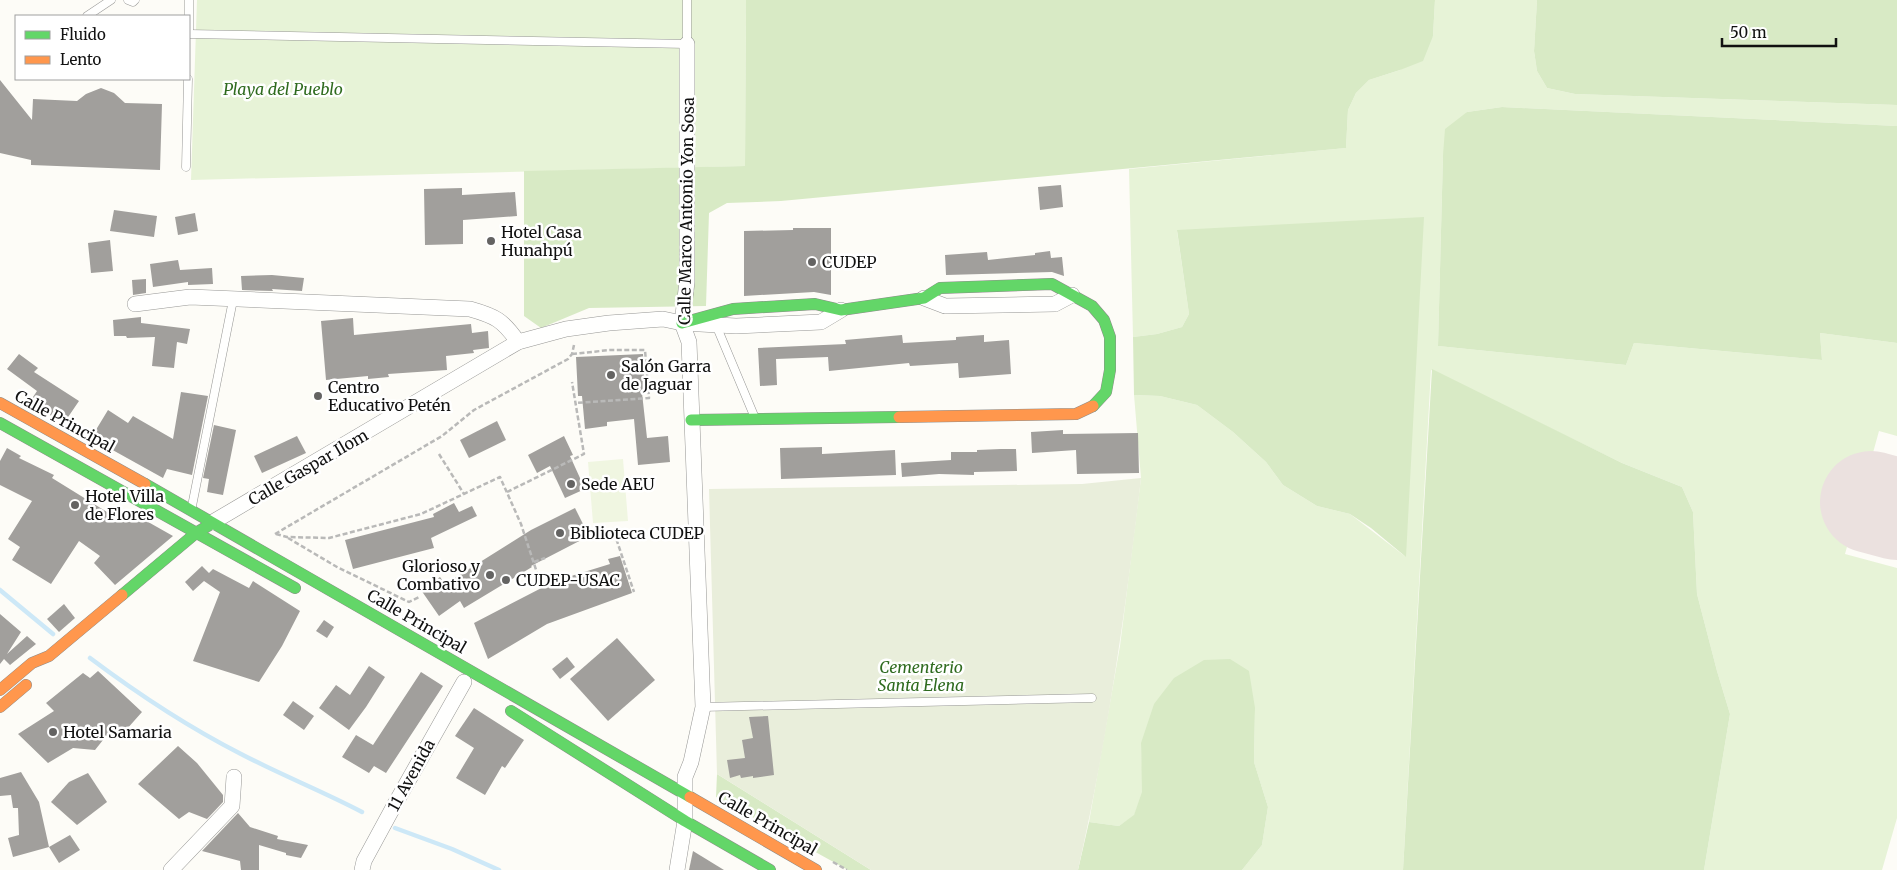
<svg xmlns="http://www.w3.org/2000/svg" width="1897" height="870" font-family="Merriweather,serif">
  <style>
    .green { fill: #e7f3d7 }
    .forest { fill: #d8eac5 }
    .cemetery { fill: #e9eedb }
    .pitch { fill: #f0f6e1 }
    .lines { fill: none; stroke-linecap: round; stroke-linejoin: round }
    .stream { stroke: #cde8f7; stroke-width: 4.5 }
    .runway { stroke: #ebe1df; stroke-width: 102 }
    .building { fill: #a19f9c }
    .lane-casing { stroke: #979795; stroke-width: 9 }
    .street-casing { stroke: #979795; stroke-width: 16 }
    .fast-casing { stroke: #8e8d8b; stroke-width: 12 }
    .slow-casing { stroke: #8e8d8b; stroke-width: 12 }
    .path { stroke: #b9b9b8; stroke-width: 2.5; stroke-dasharray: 5 2.5; stroke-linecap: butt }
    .lane { stroke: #fffffe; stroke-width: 8 }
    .street { stroke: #fffffe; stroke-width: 15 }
    .fast { stroke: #63d668; stroke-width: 11 }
    .slow { stroke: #ff974d; stroke-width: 11 }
    .poi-dot { fill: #646362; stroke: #fff; stroke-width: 2 }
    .labels { text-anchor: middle; stroke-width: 5; stroke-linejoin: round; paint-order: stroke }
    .park-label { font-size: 16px; font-style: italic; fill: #2f6b1f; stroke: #fff }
    .street-label { font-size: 16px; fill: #111; stroke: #fff }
    .poi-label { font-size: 16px; fill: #111; stroke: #fff; text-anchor: start }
  </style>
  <rect width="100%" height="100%" fill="#fdfcf7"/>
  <!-- green -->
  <g class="green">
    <polygon points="197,0 746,0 745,166 191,180"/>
    <polygon points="1435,0 1537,0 1534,51 1537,71 1547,88 1575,94 1897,105 1897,126 1502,107 1467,112 1443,155 1438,346 1626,365 1634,343 1822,360 1820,333 1897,343 1897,436 1879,431 1845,554 1897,568 1897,818 1882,870 1704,870 1730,714 1717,671 1697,594 1693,512 1682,487 1622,463 1431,370 1403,870 1242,870 1262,845 1268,807 1254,762 1255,708 1141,743 1143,792 1134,816 1119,826 1089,822 1120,646 1141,478 1134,395 1160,396 1197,405 1233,432 1266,462 1283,485 1317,506 1350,514 1406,557 1177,231 1189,314 1182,327 1157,334 1133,337 1129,169 1346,148 1348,110 1356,93 1369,80 1400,70 1433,36"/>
  </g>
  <!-- forest -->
  <g class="forest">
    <polygon points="746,0 1435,0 1433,36 1423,61 1400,70 1369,80 1356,93 1348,110 1346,148 781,201 727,203 709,213 706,306 589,308 541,328 524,316 524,171 745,166"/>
    <polygon points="1537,0 1897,0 1897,105 1575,94 1547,88 1537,71 1534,51"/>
    <polygon points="1502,107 1897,126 1897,343 1820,333 1822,360 1634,343 1626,365 1438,346 1443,155 1445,129 1467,112"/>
    <polygon points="1424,217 1406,557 1371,528 1350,514 1317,506 1283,485 1266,462 1233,432 1197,405 1160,396 1134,395 1133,337 1157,334 1182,327 1189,314 1177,230"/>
    <polygon points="1432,369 1622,463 1682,487 1693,512 1697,594 1717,671 1730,714 1704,870 1403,870"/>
    <polygon points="1230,659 1249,671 1255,708 1254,762 1268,807 1262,845 1242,870 1078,870 1089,822 1119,826 1134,815 1142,792 1141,743 1154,704 1174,678 1204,660"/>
    <polygon points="717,774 871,870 848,870 716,797"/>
  </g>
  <!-- cemetery -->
  <path class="cemetery" d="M1141,478C1126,609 1107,741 1078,870H871L717,774L709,489L1082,484Z"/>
  <!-- pitch -->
  <polygon class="pitch" points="623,459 628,521 593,523 588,462"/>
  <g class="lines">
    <!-- stream -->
    <g class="stream">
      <polyline points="0,590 53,634"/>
      <path d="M90,658C138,694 188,727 241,754C281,775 322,791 362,812"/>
      <polyline points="395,828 452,849 499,870"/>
    </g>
    <!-- runway -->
    <polyline class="runway" points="1871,502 1897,509"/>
  </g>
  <!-- building -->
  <g class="building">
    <polygon points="0,80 32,120 33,99 77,101 86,94 101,88 114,93 125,103 162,104 160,170 31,165 31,160 0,153"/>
    <polygon points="1061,185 1063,207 1040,210 1038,187"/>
    <polygon points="462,188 462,195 515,192 517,216 463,220 463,244 425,245 424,189"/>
    <polygon points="114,210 157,216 154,237 110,231"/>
    <polygon points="195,213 198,231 178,235 175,217"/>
    <polygon points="793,228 831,228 831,295 814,292 744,296 744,231 793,230"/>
    <polygon points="110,240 113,271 91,273 88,243"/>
    <polygon points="1050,251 1051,258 1062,257 1064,276 1052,272 946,275 945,255 987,252 988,260 1035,255 1035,253"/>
    <polygon points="178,260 180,270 212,268 213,284 188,285 188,282 153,287 150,264"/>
    <polygon points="272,275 304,278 302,291 272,289 273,291 242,290 241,276"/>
    <polygon points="146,279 146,293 133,295 132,280"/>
    <polygon points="141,317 141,323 190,329 187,344 177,342 174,368 152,366 155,337 127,338 126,336 114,336 113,320"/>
    <polygon points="353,318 354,335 471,324 472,333 488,331 489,348 473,350 474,353 446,356 447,370 388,374 389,377 368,379 368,376 326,380 321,321"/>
    <polygon points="902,335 903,343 956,340 956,337 984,335 984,342 1009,340 1011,374 959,378 958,363 910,366 909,363 829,371 828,357 776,359 777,385 760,386 758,348 846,344 845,340"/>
    <polygon points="19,354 38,368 34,372 79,401 64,423 29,403 37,391 7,369"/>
    <polygon points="643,354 645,393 642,393 647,438 668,436 670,462 638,465 634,419 607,422 607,426 585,429 582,396 578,396 576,357"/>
    <polygon points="181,392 208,396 192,475 167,469 163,478 91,438 108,410 128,423 133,416 173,439"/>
    <polygon points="497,421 506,440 469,458 460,440"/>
    <polygon points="214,425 236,430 223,495 207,492 209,479 203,478"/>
    <polygon points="1063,430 1063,434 1138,433 1139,473 1077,474 1076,450 1032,453 1031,432"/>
    <polygon points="297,436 306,453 262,473 254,456"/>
    <polygon points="564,436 573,455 570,456 585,489 565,498 550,466 537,473 528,455"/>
    <polygon points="822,447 822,454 895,450 896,475 781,479 780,448"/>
    <polygon points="7,448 21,456 19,458 54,475 52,478 107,512 109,508 129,520 134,514 173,536 115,585 94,563 100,556 79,541 51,584 12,560 20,547 8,539 32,501 0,485 0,461"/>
    <polygon points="1001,449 1016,449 1017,471 974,472 974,475 939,474 902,477 901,463 951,460 951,452 977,452 977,450"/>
    <polygon points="454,503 459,512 472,506 477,516 431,538 434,548 353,569 345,540 434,517 433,514"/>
    <polygon points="575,508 589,536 531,566 532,567 464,608 460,601 439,616 421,590 440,577 445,584 531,530"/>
    <polygon points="620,556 632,593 547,624 488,659 474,623 555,581 610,564 608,559"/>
    <polygon points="202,566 209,573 213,569 249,588 253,581 300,611 282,646 259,682 193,661 220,592 204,581 193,591 185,582"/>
    <polygon points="64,604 75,618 59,632 47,619"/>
    <polygon points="0,614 21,632 7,654 27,636 36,644 10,665 4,659 0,664"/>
    <polygon points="324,620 334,627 327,638 316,631"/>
    <polygon points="617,638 655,680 608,721 570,679"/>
    <polygon points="567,657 575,667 560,679 552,669"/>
    <polygon points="369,666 385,677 366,707 349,730 319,708 336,685 350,695"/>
    <polygon points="98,671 142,712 126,730 120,729 113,737 107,735 95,750 73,748 48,763 18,734 54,711 46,703 83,673 90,678"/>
    <polygon points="421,672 443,686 386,773 374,766 369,773 342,757 356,735 373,745"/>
    <polygon points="293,701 314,716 304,730 283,715"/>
    <polygon points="474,708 524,740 505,768 502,766 485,795 456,778 474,748 455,736"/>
    <polygon points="768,716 774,775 753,778 753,776 741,778 740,775 730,778 727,760 745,758 742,740 753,738 749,717"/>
    <polygon points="178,746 197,763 223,795 223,802 207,819 189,812 179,819 138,784"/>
    <polygon points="21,772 39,802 49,847 13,857 8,838 19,835 18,808 13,808 11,795 0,796 0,778"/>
    <polygon points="88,773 107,802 77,825 51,802 69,782"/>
    <polygon points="238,813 250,827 278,836 277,839 308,845 301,858 286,855 286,853 259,845 259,870 241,870 240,861 202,851"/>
    <polygon points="70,835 80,850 59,863 49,847"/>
    <polygon points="693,851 724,870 689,870"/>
  </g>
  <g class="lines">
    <defs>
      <g id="lane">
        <polyline points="128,0 133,2 135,0"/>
        <polyline points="87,16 111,0"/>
        <polyline points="189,34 687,44 687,0"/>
        <polyline points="189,34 189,0"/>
        <polyline points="186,167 188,79"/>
        <polyline points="716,325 755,418"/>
        <polyline points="192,506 233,300"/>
        <polyline points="703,707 1092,698"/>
      </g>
      <g id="street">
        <polyline points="924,298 945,306 1055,304 1072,295"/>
        <path d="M135,304L190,297L470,309C495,316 503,320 518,342"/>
        <polyline points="213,522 518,342 566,329 609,323 663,319 682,323 736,326 821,322 841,310"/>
        <polyline points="171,870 232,806 234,777"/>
        <polyline points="362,870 364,861 395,804 464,682"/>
        <polyline points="677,870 685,821 685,777 691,762 703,707 689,342 682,323 687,282 687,44"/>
      </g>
      <g id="fast">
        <polyline points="682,323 733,309 815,304 841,310 924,298 940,288 1052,284 1092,306 1104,320 1110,337 1110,370 1106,392 1093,406"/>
        <polyline points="691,420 899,417"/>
        <polyline points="0,423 295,588"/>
        <polyline points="145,484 690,797"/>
        <polyline points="122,595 196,533 211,524"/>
        <polyline points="511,711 685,821 770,870"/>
      </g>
      <g id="slow">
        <polyline points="0,403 145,484"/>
        <polyline points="899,417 1076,414 1093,406"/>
        <polyline points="0,690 32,663 49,656 122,595"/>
        <polyline points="0,707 26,685"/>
        <polyline points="690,797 816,870"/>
      </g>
    </defs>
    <!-- lane casing -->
    <use href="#lane" class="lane-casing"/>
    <!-- street casing -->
    <use href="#street" class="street-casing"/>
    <!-- fast casing -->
    <use href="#fast" class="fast-casing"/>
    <!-- slow casing -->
    <use href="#slow" class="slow-casing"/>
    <!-- path -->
    <g class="path">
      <polyline points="572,354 610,350 645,350 649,398 576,403"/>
      <polyline points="439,454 464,494"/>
      <polyline points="507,492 584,454 572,382"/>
      <polyline points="614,532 634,592"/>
      <polyline points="275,534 442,436 474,410 568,359 572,354 574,345"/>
      <polyline points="276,534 287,537 329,538 421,514 500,477 521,524 542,588"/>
      <polyline points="288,538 337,567 409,602 419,597"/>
      <polyline points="534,562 545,558"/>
      <polyline points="833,862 847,870"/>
    </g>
    <!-- lane -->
    <use href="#lane" class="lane"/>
    <!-- street -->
    <use href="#street" class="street"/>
    <!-- fast -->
    <use href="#fast" class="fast"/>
    <!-- slow -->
    <use href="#slow" class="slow"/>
  </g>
  <!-- markers -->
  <g class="poi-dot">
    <circle cx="491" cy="241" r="5"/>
    <circle cx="812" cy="262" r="5"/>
    <circle cx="611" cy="375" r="5"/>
    <circle cx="318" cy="396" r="5"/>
    <circle cx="571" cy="484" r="5"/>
    <circle cx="75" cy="505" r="5"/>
    <circle cx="560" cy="533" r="5"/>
    <circle cx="490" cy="575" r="5"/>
    <circle cx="506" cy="580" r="5"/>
    <circle cx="53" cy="732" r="5"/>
  </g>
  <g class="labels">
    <!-- park labels -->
    <g class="park-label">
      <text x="283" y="95">Playa del Pueblo</text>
      <text x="921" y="673">Cementerio<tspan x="921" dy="18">Santa Elena</tspan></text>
    </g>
    <!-- street labels -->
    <g class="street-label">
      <text transform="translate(686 211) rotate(-89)" y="6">Calle Marco Antonio Yon Sosa</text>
      <text transform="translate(65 421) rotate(29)" y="6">Calle Principal</text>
      <text transform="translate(308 467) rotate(-30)" y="6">Calle Gaspar Ilom</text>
      <text transform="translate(417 621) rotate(30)" y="6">Calle Principal</text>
      <text transform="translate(411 775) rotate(-61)" y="6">11 Avenida</text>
      <text transform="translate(768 823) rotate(30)" y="6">Calle Principal</text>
    </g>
    <!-- poi labels -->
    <g class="poi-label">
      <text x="501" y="238">Hotel Casa<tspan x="501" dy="18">Hunahpú</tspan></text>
      <text x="822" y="268">CUDEP</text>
      <text x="621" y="372">Salón Garra<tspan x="621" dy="18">de Jaguar</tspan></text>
      <text x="328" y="393">Centro<tspan x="328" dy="18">Educativo Petén</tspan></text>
      <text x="581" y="490">Sede AEU</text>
      <text x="85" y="502">Hotel Villa<tspan x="85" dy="18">de Flores</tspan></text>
      <text x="570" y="539">Biblioteca CUDEP</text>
      <text x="480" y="572" text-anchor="end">Glorioso y<tspan x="480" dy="18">Combativo</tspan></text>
      <text x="516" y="586">CUDEP-USAC</text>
      <text x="63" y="738">Hotel Samaria</text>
    </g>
  </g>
  <!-- legend -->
  <rect x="15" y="15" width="175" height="65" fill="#ffffff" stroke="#a0a0a0"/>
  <rect x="25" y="31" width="25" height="8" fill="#63d668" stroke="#a0a0a0"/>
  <text x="60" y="40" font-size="15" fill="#111111">Fluido</text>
  <rect x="25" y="56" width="25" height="8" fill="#ff974d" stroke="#a0a0a0"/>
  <text x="60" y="65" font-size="15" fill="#111111">Lento</text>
  <!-- scale -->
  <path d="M1722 38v8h114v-8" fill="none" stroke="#111111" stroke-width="2.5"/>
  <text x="1730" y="38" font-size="15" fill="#111111" stroke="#ffffff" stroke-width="4" paint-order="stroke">50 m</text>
</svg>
